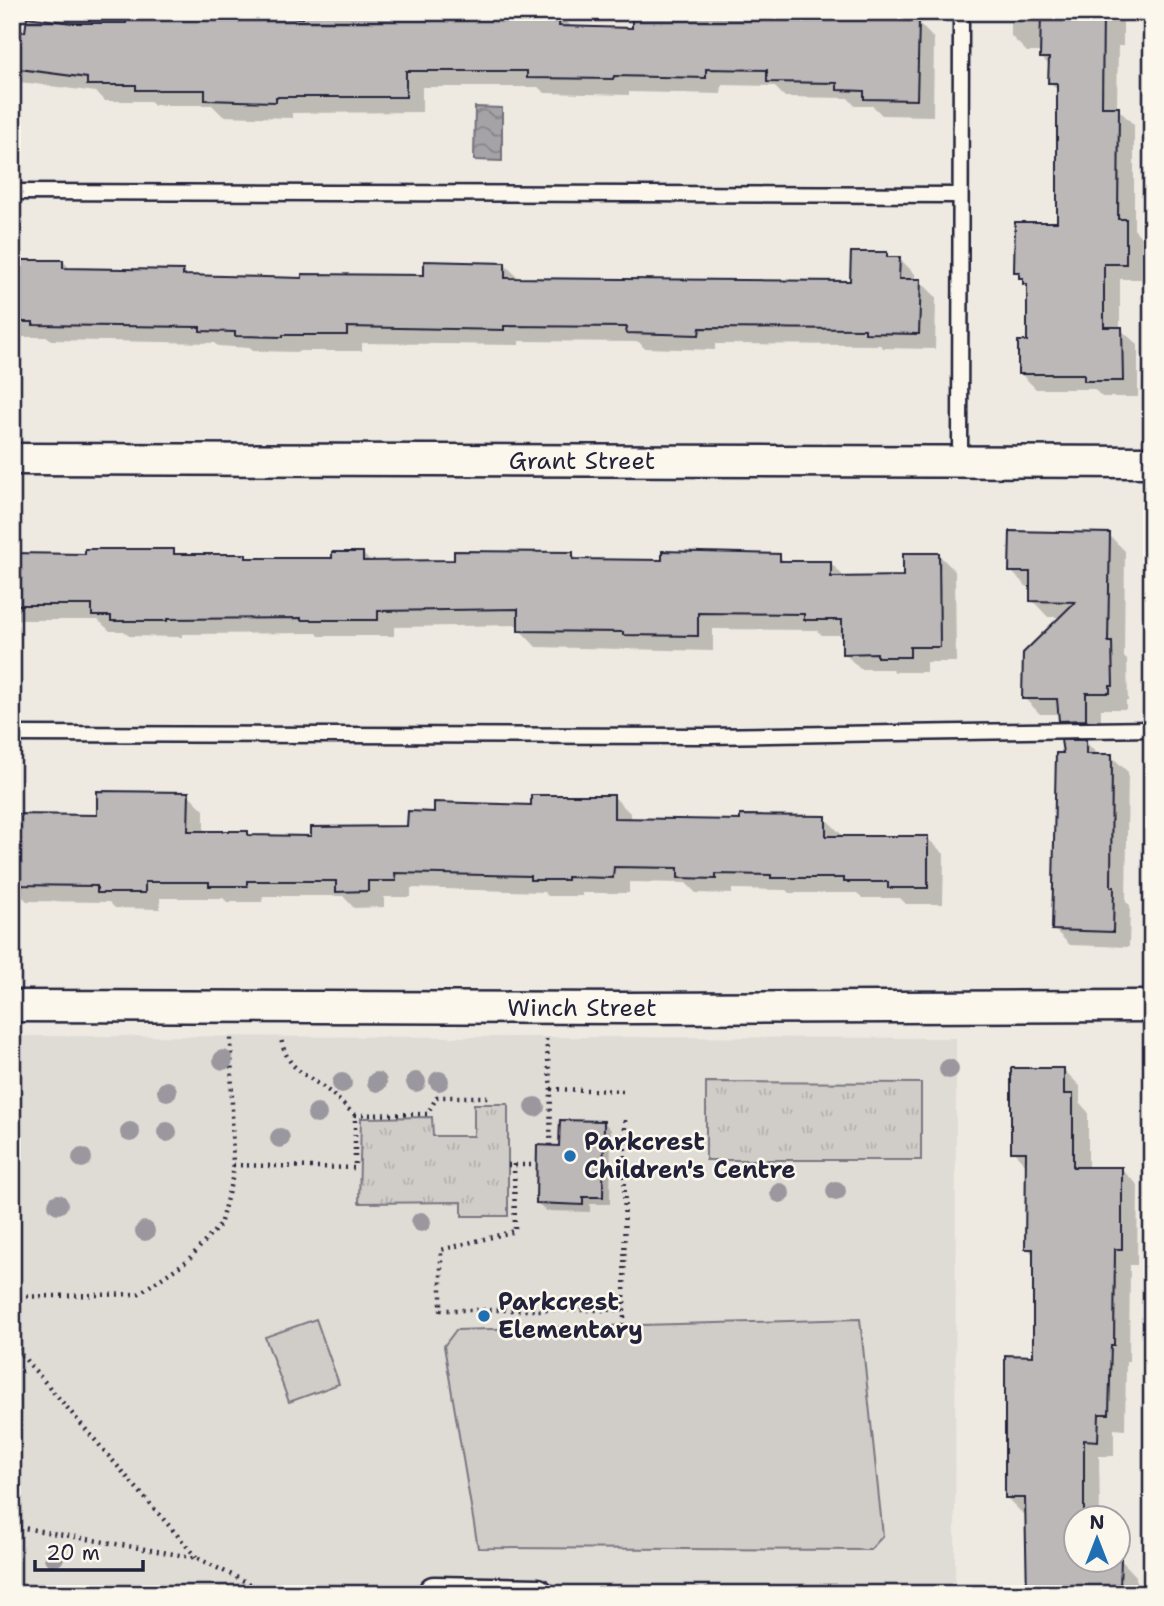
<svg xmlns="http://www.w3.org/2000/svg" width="1164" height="1606" font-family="'Shantell Sans',sans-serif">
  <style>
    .built { fill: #dfdbd5 }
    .grass { fill: url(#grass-tufts); stroke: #797882; stroke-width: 2 }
    .pitch { fill: #d0cdc9; stroke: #797882; stroke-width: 2 }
    .water { fill: url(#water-waves); stroke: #716f7c; stroke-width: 2 }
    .shadow { fill: #0003 }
    .building { fill: #bcb8b8; stroke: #22223b; stroke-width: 2 }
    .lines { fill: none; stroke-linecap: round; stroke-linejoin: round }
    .lane-casing { stroke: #22223b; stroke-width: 19 }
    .street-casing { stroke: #22223b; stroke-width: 35 }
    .path { stroke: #22223b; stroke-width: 4.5; stroke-dasharray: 2 5; stroke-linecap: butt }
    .lane { stroke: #fbf7ec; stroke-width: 14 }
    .street { stroke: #fbf7ec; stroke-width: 30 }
    .tree { fill: #9a989e }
    .poi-dot { fill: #1f6fb2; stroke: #fbf7ec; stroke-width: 2.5 }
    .labels { text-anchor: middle; stroke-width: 5; stroke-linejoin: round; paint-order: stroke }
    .street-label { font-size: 24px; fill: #22223b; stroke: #fbf7ec }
    .poi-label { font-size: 24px; font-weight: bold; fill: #22223b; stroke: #fbf7ec; text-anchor: start }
  </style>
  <defs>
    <pattern id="grass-tufts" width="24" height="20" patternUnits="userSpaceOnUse" patternTransform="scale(1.75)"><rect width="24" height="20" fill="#d0cdc9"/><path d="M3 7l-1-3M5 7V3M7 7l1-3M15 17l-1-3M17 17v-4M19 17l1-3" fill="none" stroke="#b2b0ae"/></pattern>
    <pattern id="water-waves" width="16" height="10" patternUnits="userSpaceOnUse" patternTransform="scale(1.75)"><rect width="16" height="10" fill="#a6a3a7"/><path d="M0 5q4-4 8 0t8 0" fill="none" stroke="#878489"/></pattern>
  </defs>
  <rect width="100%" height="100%" fill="#eeeae2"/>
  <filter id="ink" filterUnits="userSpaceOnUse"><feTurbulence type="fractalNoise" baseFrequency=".0143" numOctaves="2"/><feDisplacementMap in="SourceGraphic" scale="14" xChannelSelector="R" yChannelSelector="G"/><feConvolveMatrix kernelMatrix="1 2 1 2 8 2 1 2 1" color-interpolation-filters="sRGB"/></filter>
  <g filter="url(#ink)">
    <!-- built -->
    <polygon class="built" points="12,1036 956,1038 955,1594 12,1594"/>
    <!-- grass -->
    <g class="grass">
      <polygon points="706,1082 921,1083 921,1160 706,1160"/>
      <polygon points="474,1104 508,1104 508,1216 462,1216 462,1202 359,1203 361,1118 432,1117 433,1136 474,1136"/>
    </g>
    <!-- pitch -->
    <g class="pitch">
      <polygon points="316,1319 339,1384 289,1402 265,1337"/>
      <polygon points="860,1319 883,1536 870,1550 478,1548 444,1346 456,1330"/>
    </g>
    <!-- water -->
    <polygon class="water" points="475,107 502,108 502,161 474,160"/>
    <!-- shadow -->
    <g class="shadow">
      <polygon points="322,12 395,12 398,16 530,16 559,14 573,28 634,29 756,12 896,12 906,22 918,22 934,39 933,116 882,115 873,106 855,106 848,98 785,97 774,86 722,85 721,94 629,92 629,95 545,93 538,87 422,87 422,112 292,113 292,118 223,116 212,105 154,105 150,101 105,101 96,92 12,81 12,32 26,34 72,25 305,20 322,16"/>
      <polygon points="1011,12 1123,12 1123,46 1118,46 1117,108 1134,125 1134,229 1141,237 1141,279 1120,279 1120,329 1138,345 1138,397 1102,397 1094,389 1036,389 1020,373 1029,342 1029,287 1016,271 1059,223 1059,91 1050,82 1050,66 1041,57 1041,52 1027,52 1011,36"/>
      <polygon points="886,254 890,258 899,258 915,274 915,281 920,281 936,297 935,349 883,348 880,345 715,344 715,350 644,348 639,342 519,341 519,345 362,343 362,351 299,351 299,352 253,351 250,348 218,346 214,343 51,340 48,337 12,337 12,260 63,261 71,270 182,272 187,277 304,280 425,277 504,264 520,279 852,282"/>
      <polygon points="1109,535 1125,551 1124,657 1127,660 1128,701 1126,701 1126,709 1101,709 1101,736 1077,736 1061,720 1060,714 1040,714 1024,698 1062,617 1048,617 1032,600 1032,587 1027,587 1011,571"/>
      <polygon points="173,551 178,556 246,556 250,560 334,560 363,554 372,563 456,561 572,554 579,561 663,562 779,556 786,563 831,563 846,579 904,578 939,555 955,571 956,662 926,662 926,672 895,672 892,669 860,669 844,653 844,635 822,635 816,630 713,629 713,651 536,647 520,630 520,625 394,627 394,636 319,636 317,633 182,634 182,637 129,636 124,631 110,631 98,620 12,620 12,555 87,556"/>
      <polygon points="1085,741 1099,756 1111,756 1128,772 1126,902 1130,905 1129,947 1070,945 1054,929 1065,755"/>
      <polygon points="188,794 204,810 204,833 248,833 252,837 312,838 409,828 436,813 533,807 614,797 630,813 630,820 741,822 825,818 841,834 841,838 927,838 944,854 943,904 906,904 900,898 862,898 857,893 789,893 786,890 732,889 732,894 696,893 686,883 629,882 629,893 582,893 582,896 548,896 544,892 411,888 411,897 384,897 384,907 354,908 343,896 263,896 262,902 227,902 223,898 160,898 160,909 115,908 109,902 27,901 17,891 12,891 12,816 99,817"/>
      <polygon points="1064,1070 1080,1086 1080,1103 1088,1112 1088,1168 1121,1169 1138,1185 1137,1265 1130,1265 1129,1361 1126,1361 1125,1430 1114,1429 1114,1456 1099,1456 1100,1518 1076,1518 1076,1560 1120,1559 1136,1576 1136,1594 1029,1594 1027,1514 1023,1514 1006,1497 1035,1358 1035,1256 1027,1248 1027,1166 1013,1151"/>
      <polygon points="604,1122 611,1130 610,1204 590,1204 590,1212 546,1211 538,1203 561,1148"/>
    </g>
    <!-- building -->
    <g class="building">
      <polygon points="320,12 392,12 406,15 528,15 528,12 560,12 559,26 632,28 632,12 893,12 893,20 919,21 917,100 864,99 864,91 837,90 837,83 767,82 767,70 706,69 706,78 614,76 613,79 527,78 527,71 406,71 406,97 276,97 276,102 205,100 205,90 136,90 136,85 87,85 87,78 12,68 12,30 25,32 27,17 72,23 126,23 126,16 229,15 303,18 303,14 320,14"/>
      <polygon points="1041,12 1103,12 1102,107 1119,107 1118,219 1126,219 1126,264 1104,264 1104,327 1122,327 1123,381 1084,381 1084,374 1018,374 1018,341 1027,341 1027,284 1023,284 1023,278 1019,278 1019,272 1014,272 1015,222 1057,222 1057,83 1048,83 1049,58 1040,58"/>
      <polygon points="851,252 887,252 887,257 900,257 899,279 921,279 919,334 865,333 865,329 700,328 699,335 626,333 627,327 504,326 504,330 347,327 347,335 283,335 283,337 235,336 235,332 200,331 200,327 33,325 33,322 12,322 12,260 63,260 63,268 183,270 183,275 302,278 302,274 424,275 424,261 505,263 505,278 850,281"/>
      <polygon points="1010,531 1110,533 1108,642 1112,642 1113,686 1110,686 1110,693 1086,693 1086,720 1059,721 1057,699 1022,699 1023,653 1075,602 1030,601 1030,572 1009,572"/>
      <polygon points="85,549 174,549 174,554 246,554 246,558 332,558 332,552 363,552 363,561 454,560 454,551 573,552 573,559 662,560 662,551 780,554 780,561 831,561 831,577 903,576 903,553 939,553 940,647 910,647 910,657 877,657 877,653 842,654 842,620 804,620 804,614 698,613 698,636 623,635 623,632 518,631 518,609 378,611 378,620 301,620 301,618 167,619 167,621 111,621 111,616 92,616 92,605 12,605 12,553 85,554"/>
      <polygon points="1061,740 1086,740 1086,754 1112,754 1111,887 1114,887 1113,932 1052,930 1056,753 1063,753"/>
      <polygon points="97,791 189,792 188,831 248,831 248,835 311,836 311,827 407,826 408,811 434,812 434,802 531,805 531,795 614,795 614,818 740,820 740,815 826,816 826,836 928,836 928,888 888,888 888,882 844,882 844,878 771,878 771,875 716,874 716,879 678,878 678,868 614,867 613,878 567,877 567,880 530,880 530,876 395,873 396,881 368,881 368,891 336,892 336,881 247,881 247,886 209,886 209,882 145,882 145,893 97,893 97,886 12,885 12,814 97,815"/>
      <polygon points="1011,1068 1064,1068 1064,1094 1073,1094 1073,1167 1122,1167 1122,1249 1115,1249 1114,1345 1111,1345 1109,1414 1099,1414 1098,1441 1084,1440 1084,1518 1076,1518 1076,1560 1118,1560 1118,1558 1121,1558 1120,1589 1088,1589 1088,1594 1027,1594 1025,1498 1005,1498 1005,1355 1033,1356 1033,1249 1025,1249 1026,1152 1011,1152"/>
      <polygon points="560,1120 604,1121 603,1197 583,1197 583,1205 536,1203 537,1145 559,1146"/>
    </g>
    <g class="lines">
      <defs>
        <g id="lane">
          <polyline points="12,192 960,195"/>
          <polyline points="960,462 961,12"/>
          <polyline points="12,734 708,736 1152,729"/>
        </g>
        <g id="street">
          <polyline points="12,459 1152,462"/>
          <polyline points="12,1006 625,1008 1152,1006"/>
          <polyline points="434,1594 434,1592 538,1594"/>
        </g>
      </defs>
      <!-- lane casing -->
      <use href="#lane" class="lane-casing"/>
      <!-- street casing -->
      <use href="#street" class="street-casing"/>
      <!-- path -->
      <g class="path">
        <polyline points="546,1039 551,1089 550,1146"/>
        <polyline points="551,1089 625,1091"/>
        <polyline points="355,1115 427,1114 437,1097 489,1097"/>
        <polyline points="514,1164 515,1231 441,1250 441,1310 624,1310"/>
        <path d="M233,1165L355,1168V1115C347,1108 339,1100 331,1093C308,1074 287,1072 281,1038"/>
        <polyline points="508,1165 537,1165"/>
        <polyline points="12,1297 138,1294 187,1261 220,1225 233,1175 231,1038"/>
        <polyline points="624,1325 625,1118"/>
        <polyline points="12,1344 197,1558"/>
        <polyline points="12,1526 197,1558 271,1594"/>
      </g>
      <!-- lane -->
      <use href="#lane" class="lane"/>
      <!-- street -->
      <use href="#street" class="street"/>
    </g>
    <!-- trees -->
    <g class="tree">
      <circle cx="223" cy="1060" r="10"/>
      <circle cx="949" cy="1069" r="10"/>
      <circle cx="439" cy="1081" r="10"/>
      <circle cx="377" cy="1082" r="10"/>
      <circle cx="416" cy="1082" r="10"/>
      <circle cx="342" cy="1083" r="10"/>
      <circle cx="167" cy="1091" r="10"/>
      <circle cx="535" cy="1107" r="10"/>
      <circle cx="317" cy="1114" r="10"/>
      <circle cx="130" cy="1132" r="10"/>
      <circle cx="167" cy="1132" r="10"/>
      <circle cx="280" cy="1138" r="10"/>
      <circle cx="82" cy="1158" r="10"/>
      <circle cx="836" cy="1191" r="10"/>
      <circle cx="780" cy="1193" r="10"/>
      <circle cx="58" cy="1204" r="10"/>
      <circle cx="421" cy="1222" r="10"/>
      <circle cx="145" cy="1231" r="10"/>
      <circle cx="54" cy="1557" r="10"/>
    </g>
  </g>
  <!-- markers -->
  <g class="poi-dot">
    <circle cx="570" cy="1156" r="7"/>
    <circle cx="484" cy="1316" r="7"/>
  </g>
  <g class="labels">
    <!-- street labels -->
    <g class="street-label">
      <text x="582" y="469">Grant Street</text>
      <text x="582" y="1016">Winch Street</text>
    </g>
    <!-- poi labels -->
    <g class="poi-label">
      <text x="584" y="1150">Parkcrest<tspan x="584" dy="28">Children's Centre</tspan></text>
      <text x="498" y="1310">Parkcrest<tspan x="498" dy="28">Elementary</tspan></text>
    </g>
  </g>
  <!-- margin -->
  <rect width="1164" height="1606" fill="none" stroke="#fbf7ec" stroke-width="42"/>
  <rect x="21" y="21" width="1122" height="1564" fill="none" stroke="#22223b" stroke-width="2.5" filter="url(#ink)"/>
  <!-- north arrow -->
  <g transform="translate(1097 1539)"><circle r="33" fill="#fbf7ec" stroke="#a4a2a5" stroke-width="2"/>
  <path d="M0-5L12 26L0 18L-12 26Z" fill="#1f6fb2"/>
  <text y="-10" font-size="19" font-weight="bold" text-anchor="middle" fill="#22223b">N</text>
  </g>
  <!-- scale -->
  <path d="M35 1560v10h108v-10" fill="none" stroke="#22223b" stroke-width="3.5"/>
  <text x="46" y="1560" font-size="21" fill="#22223b" stroke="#fbf7ec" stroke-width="5" paint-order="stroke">20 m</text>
</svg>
